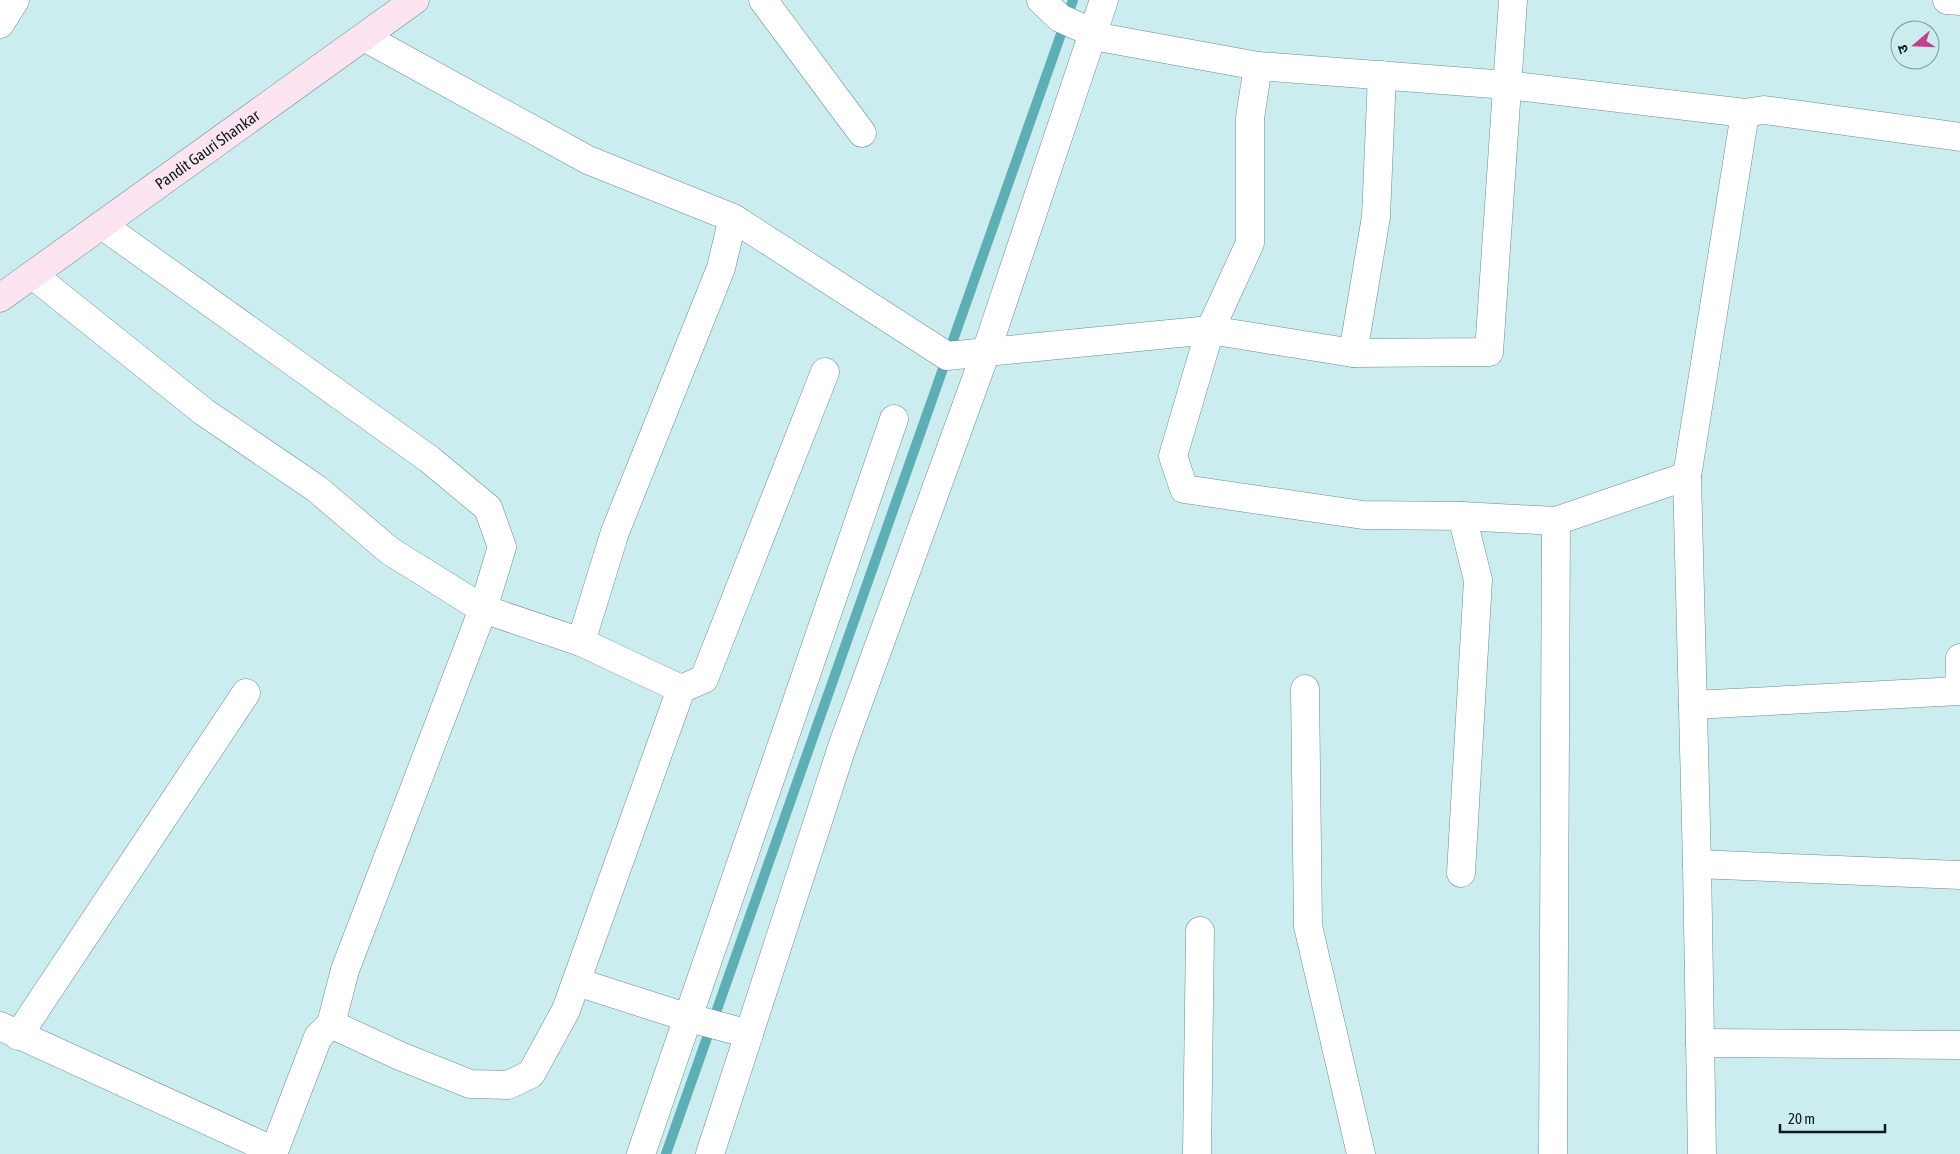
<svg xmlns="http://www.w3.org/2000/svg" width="1960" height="1154" font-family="'Asap Condensed','Noto Sans Devanagari',sans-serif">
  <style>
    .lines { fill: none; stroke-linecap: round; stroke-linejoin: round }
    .stream { stroke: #5eafb5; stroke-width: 10 }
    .street-casing { stroke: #6d8c8f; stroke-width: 29 }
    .secondary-casing { stroke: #6d8c8f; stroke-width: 29 }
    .street { stroke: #fff; stroke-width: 28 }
    .secondary { stroke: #fce5f0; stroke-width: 28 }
    .labels { text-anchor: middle; stroke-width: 4; stroke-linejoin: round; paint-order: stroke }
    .street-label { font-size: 16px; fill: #0d1a1b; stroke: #cbedf0 }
  </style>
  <rect width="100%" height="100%" fill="#cbedf0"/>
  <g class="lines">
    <!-- stream -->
    <polyline class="stream" points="666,1154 1073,0"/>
    <defs>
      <g id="street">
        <polyline points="763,0 862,133"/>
        <polyline points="1041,0 1060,18 1104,38 1258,66 1507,85 1745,113 1764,110 1960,137"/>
        <polyline points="1947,0 1960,1"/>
        <polyline points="0,24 15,0"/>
        <polyline points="364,37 588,160 733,218 947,356 1210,330 1353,353 1489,352 1513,0"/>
        <polyline points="1258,66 1250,118 1250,243 1210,330 1173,456 1184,489 1363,515 1462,516 1556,521 1687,476"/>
        <polyline points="102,225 429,459 488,508 502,547 483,609 345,970 331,1024 318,1037 273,1154"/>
        <polyline points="33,275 204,412 317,489 390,551 483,609 581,642 681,689 704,679 825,372"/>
        <polyline points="1353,353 1376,217 1382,75"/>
        <polyline points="581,642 615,532 721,268 733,218"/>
        <polyline points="1305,689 1308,926 1361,1154"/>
        <polyline points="1693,705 1959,691 1960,658"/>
        <polyline points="1697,864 1687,476 1745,113"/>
        <polyline points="1461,873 1478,580 1462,516"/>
        <polyline points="577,982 686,1017 749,1034"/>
        <polyline points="331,1024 400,1056 470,1084 508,1085 531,1074 566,1010 681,689"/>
        <polyline points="0,1026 274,1151"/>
        <polyline points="18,1036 246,693"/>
        <polyline points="1700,1043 1960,1045"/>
        <polyline points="641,1154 894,419"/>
        <polyline points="710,1154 842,747 986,352 1104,0"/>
        <polyline points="1197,1154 1200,931"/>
        <polyline points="1553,1154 1556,521"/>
        <polyline points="1702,1154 1697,864 1960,875"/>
      </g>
      <g id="secondary">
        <path id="s1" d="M0,298L415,0"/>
      </g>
    </defs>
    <!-- street casing -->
    <use href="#street" class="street-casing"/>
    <!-- secondary casing -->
    <use href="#secondary" class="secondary-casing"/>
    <!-- street -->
    <use href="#street" class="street"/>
    <!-- secondary -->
    <use href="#secondary" class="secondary"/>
  </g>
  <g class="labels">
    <!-- street labels -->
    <g class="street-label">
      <text dy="6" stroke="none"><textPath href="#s1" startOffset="255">Pandit Gauri Shankar</textPath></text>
    </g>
  </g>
  <!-- north arrow -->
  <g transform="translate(1915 45) rotate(251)"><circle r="24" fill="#cbedf0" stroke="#7f999b"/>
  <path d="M0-4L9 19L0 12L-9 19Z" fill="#c34189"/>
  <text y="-8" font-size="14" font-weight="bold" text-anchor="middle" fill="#0d1a1b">उ</text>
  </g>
  <!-- scale -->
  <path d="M1780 1124v8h105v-8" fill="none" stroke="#0d1a1b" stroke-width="2.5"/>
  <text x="1788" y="1124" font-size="15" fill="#0d1a1b" stroke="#cbedf0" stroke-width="4" paint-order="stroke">20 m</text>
</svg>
